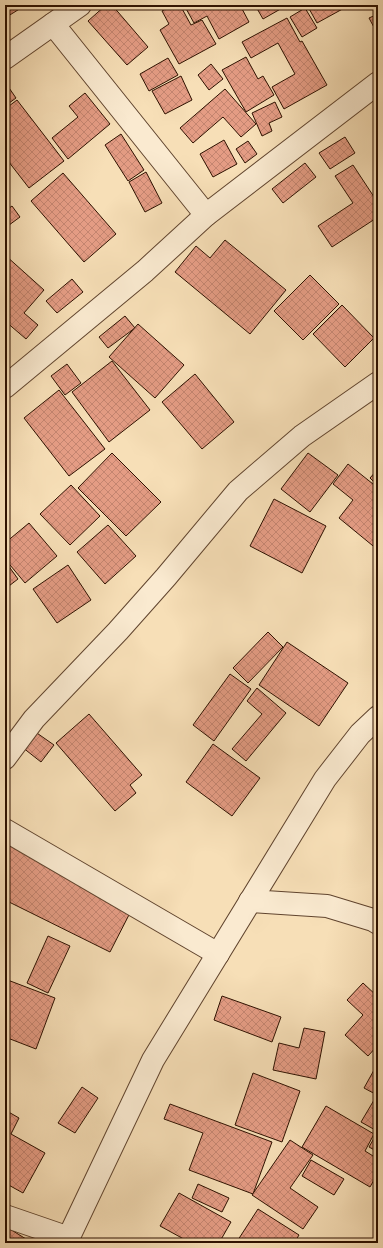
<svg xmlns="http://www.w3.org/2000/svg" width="383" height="1248" font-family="'Old Standard TT',serif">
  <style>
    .building { fill: url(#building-cross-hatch); stroke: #2e1100 }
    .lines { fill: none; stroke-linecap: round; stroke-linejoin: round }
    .minor-casing { stroke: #60442e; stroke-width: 24 }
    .minor { stroke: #faead0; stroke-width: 22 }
  </style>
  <defs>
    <pattern id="building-cross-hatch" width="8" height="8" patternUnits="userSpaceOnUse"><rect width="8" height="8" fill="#e49c84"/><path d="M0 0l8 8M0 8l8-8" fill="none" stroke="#c48570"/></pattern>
  </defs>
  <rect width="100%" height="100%" fill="#f7dfb7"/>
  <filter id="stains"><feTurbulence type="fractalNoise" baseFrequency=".005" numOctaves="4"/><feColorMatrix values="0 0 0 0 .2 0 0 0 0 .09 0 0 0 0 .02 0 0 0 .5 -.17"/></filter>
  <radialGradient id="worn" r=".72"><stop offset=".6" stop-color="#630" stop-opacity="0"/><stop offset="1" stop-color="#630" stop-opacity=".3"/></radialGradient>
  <!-- building -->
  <g class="building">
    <polygon points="5,5 19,5 21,8 5,18"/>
    <polygon points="106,5 112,5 148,47 127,65 88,21"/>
    <polygon points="173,5 180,5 191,25 202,20 216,44 179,64 160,30 169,24 162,11"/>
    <polygon points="184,5 240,5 249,22 219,39 207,16 194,23"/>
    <polygon points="255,5 283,5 284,7 263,19"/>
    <polygon points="307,5 348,5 348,6 317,23"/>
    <polygon points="305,8 317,28 302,37 290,17"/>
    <polygon points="378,14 378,33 377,33 369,18"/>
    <polygon points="287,18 300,42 302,41 327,85 284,109 272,87 295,74 278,43 251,58 242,42"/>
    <polygon points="246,57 258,79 263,76 274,95 246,112 222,70"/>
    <polygon points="168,58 178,75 149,91 140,74"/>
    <polygon points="211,64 223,79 209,90 198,75"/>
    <polygon points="181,76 192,100 165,114 152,91"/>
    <polygon points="5,82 16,98 5,106"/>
    <polygon points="225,89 256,124 241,137 223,117 193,143 180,128"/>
    <polygon points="85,93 110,124 68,159 52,138 78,117 69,106"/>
    <polygon points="17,100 64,161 29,188 5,157 5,109"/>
    <polygon points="275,102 282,117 269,123 272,131 262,136 252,113"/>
    <polygon points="121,134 144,170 128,181 105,145"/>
    <polygon points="345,137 355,153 330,169 319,153"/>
    <polygon points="224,140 237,164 213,177 200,154"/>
    <polygon points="248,141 257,154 245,163 236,149"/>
    <polygon points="305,163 316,177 283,203 272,189"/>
    <polygon points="353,165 378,203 378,217 332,247 318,226 353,203 335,176"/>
    <polygon points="146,172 162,203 145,212 129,182"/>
    <polygon points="63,173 116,234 84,262 31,201"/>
    <polygon points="12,206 20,217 5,228 5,211"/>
    <polygon points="225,240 286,290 250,334 175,272 196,246 210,258"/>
    <polygon points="5,255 44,290 24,313 38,325 26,339 5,321"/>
    <polygon points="310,275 339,304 303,340 274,311"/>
    <polygon points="72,279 83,292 57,313 46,301"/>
    <polygon points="342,305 374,338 345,367 313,334"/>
    <polygon points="125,316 135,328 108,348 99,337"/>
    <polygon points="138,324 184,365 155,398 109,357"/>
    <polygon points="112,361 150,410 109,442 72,392"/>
    <polygon points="67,364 81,383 65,395 51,376"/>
    <polygon points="195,374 234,422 202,449 162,402"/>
    <polygon points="59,390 105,449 69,476 24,418"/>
    <polygon points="112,453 161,502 126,536 78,488"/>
    <polygon points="308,453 338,475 310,512 281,489"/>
    <polygon points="348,464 378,488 378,550 339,518 353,500 333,484"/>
    <polygon points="378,469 378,486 370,478"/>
    <polygon points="71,485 100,516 70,545 40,514"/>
    <polygon points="274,499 326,526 302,573 250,546"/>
    <polygon points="29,523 57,556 25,583 5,559 5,543"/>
    <polygon points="108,525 136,556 105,584 77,552"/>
    <polygon points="5,561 18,579 5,589"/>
    <polygon points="68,565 91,600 57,623 33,589"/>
    <polygon points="268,632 283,647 248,683 233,668"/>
    <polygon points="287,642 348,683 319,726 259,685"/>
    <polygon points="230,674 251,689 214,741 193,725"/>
    <polygon points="257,688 286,713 246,761 232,749 262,714 247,701"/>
    <polygon points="89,714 142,775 130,785 136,793 115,811 56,743"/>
    <polygon points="34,731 54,745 41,762 22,747"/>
    <polygon points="213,744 260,778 232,816 186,782"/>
    <polygon points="7,844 133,907 110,952 5,900 5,848"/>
    <polygon points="48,936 70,946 48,993 27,983"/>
    <polygon points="5,979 55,998 36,1049 5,1037 5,1032 8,1023 5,1022"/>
    <polygon points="363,983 378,997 378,1045 368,1056 345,1035 363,1015 347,1000"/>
    <polygon points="222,996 281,1017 272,1042 214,1020"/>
    <polygon points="304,1028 325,1032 316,1079 273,1070 279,1043 299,1048"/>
    <polygon points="374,1070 378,1073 377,1131 361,1122 377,1095 364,1088"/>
    <polygon points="253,1073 300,1091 282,1142 235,1125"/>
    <polygon points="82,1087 98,1098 75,1133 58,1123"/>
    <polygon points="170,1104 272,1142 253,1194 189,1170 203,1133 164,1119"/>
    <polygon points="326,1106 374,1134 365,1151 378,1159 378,1173 370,1187 302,1147"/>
    <polygon points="5,1110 19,1118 11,1134 45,1153 23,1193 5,1183"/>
    <polygon points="377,1133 378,1133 378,1152 369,1147"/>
    <polygon points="290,1140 313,1155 290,1188 318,1207 303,1229 252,1195"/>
    <polygon points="311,1160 344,1179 334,1195 302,1176"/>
    <polygon points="198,1184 229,1198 222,1212 192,1198"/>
    <polygon points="179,1193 231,1222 219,1243 191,1243 160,1226"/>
    <polygon points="258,1209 299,1235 294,1243 236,1243"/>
    <polygon points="5,1226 26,1239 23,1243 5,1243"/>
  </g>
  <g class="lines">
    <defs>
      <g id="minor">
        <polyline points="53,24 206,215"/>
        <polyline points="5,58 80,5"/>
        <polyline points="5,387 145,271 206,215 378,83"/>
        <polyline points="5,758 34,719 118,631 166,577 238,491 302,436 378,383"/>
        <polyline points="5,830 218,954"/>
        <polyline points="250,901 327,906 373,920 378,923"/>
        <polyline points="5,1216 69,1238"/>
        <polyline points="66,1243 153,1060 325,779 360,734 378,717"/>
      </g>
    </defs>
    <!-- minor casing -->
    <use href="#minor" class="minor-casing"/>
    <!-- minor -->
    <use href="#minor" class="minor"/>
  </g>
  <!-- margin -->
  <rect width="383" height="1248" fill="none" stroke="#f7dfb7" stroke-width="20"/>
  <rect x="6" y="6" width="371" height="1236" fill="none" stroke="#2e1100" stroke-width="2"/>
  <rect x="10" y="10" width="363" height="1228" fill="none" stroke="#2e1100"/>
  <rect width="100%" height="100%" filter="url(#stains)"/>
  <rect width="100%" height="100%" fill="url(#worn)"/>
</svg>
